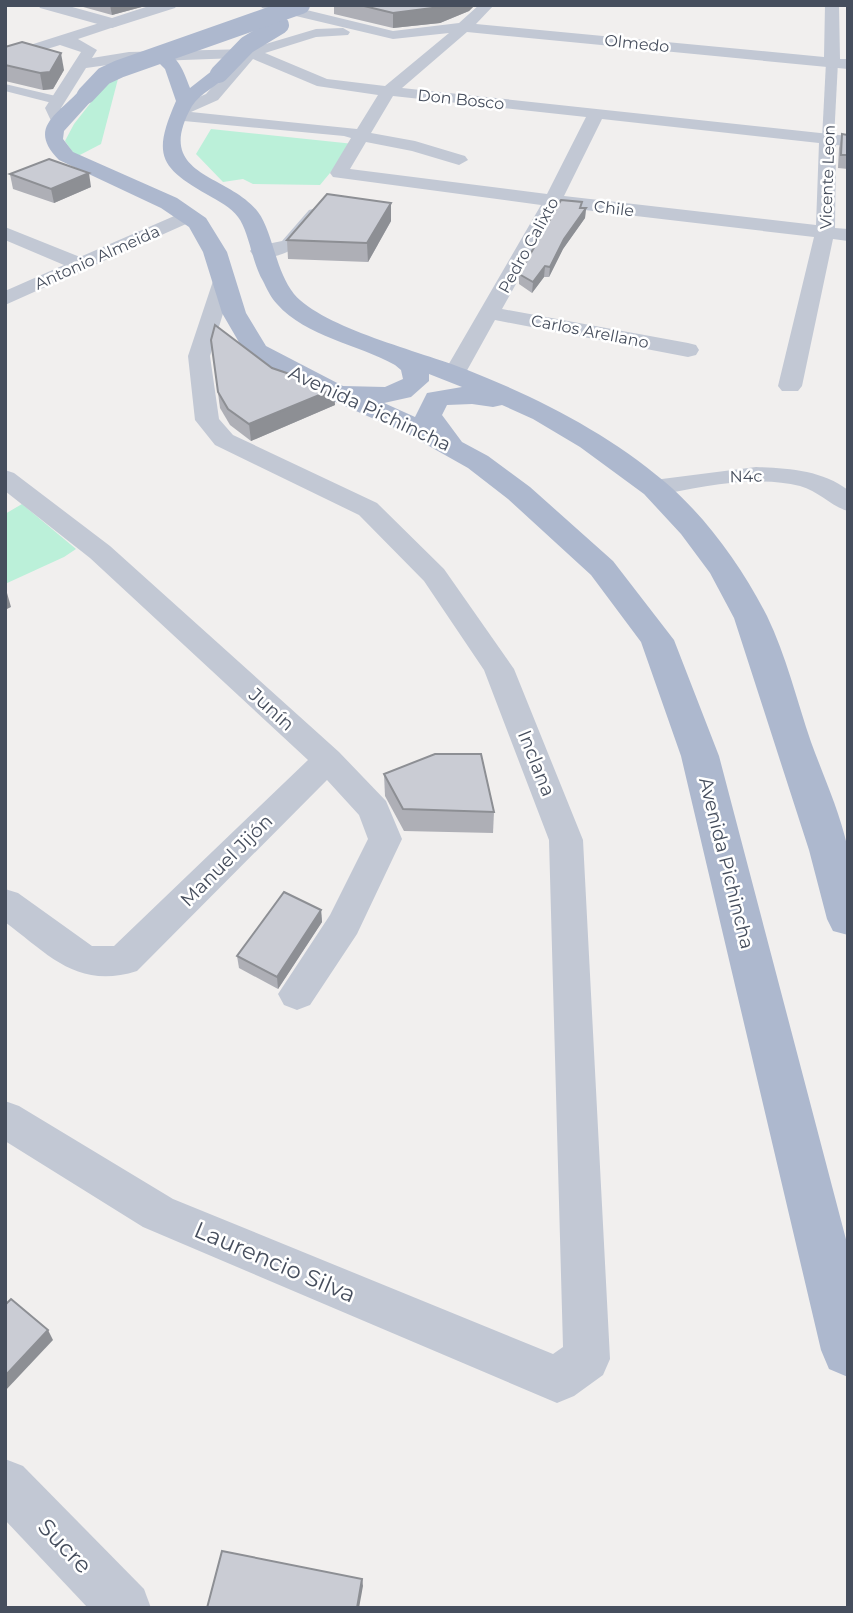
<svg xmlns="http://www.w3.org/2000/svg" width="853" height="1613" font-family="Montserrat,sans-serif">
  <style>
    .green { fill: #bbf0d9 }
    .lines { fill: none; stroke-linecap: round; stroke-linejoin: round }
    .pedestrian { fill: #c2c8d4; fill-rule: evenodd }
    .minor { fill: #c2c8d4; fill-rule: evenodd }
    .tertiary { fill: #c2c8d4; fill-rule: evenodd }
    .primary { fill: #adb8ce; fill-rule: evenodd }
    .primary-bridge { stroke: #adb8ce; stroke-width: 18 }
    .wall { fill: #aeafb6 }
    .shaded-wall { fill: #8d8f94 }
    .building { fill: #caccd4; stroke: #8d8f94; stroke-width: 2 }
    .labels { text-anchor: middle; stroke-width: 5; stroke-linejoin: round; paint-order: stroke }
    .far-street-label { font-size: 16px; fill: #464e5d; stroke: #fff }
    .street-label { font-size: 19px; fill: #464e5d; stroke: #fff }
    .near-street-label { font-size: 23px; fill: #464e5d; stroke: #fff }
  </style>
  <rect width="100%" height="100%" fill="#f1efee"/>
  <!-- green -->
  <g class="green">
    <polygon points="119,75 101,144 76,157 65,141 74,124 111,77"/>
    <polygon points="211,129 354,144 320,185 253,184 243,179 223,182 196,154"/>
    <polygon points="22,504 76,549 64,557 5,584 5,514"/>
  </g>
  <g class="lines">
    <!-- pedestrian -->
    <g class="pedestrian">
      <polygon points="832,59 838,62 834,139 828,143 822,139 826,62"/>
      <polygon points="5,84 60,97 62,100 56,104 5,91"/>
    </g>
    <!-- minor -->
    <g class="minor">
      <path d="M260,5H286L393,31L459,23L479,5H494L476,24L824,57L825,5H839L840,59H848V69L467,32L402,88L848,136V146L836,145L835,228L848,229V241L833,239L802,386L798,391H782L778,386L814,237L559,207L502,309L688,343L696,345L699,350L696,355L688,357L495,320L465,374L462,379H446L443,374L541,205L333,177L330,173L351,138L344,136L173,120L171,116L176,107L206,94L238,58L129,62L86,68L61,108L67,121L59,126L53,125L45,108L81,52L60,45L5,62V53L112,19L119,23L117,26L78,39L97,50L92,58L129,52L249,49L316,29L343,28L350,32L348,35L316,37L265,53L327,79L385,86L449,33L393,39L262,8ZM253,59L317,86L378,95L357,129L191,112L218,100ZM393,96L586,117L547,194L350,169L366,142L412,151L459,165L468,160L465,156L415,141L371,133ZM602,119L819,143L816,225L564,196Z"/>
      <path d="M316,208L325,214C308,239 286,264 253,255L250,251L253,247L282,241L309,210Z"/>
      <polygon points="188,210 197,216 195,220 5,305 5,291 64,265 5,240 5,227 80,257"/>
      <polygon points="223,275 230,277 233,281 210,356 219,419 233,435 377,503 444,569 514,669 583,840 610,1359 603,1375 574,1396 557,1403 143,1227 5,1141 5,1101 19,1106 173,1199 553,1354 563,1347 549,840 484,670 424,581 359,515 215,445 195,420 188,356 213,281 216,277"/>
      <path d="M756,467C787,468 822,470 848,490V511C830,506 819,491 800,486C753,475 701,487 654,496L645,493L641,488L645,483L654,480Z"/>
      <path d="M5,470L14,473L110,546L339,752L386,801L402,839L357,934L310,1005L297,1010L284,1005L278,994L330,915L368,839L359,815L327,780L137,971C78,990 49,955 5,922V889L18,893L92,946H114L308,760L90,558L5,491Z"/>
      <polygon points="5,1459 23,1466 144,1589 151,1608 88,1608 5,1520"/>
    </g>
    <!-- tertiary -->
    <polygon class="tertiary" points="38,5 65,5 112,18 152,5 177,5 175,8 112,28 40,8"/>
    <!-- primary -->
    <path class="primary" d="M160,50C178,54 184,72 190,88L213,70L219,69L228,74C218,86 200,93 192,106C152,177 228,173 258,212C273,232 275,270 294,294C323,328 422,352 465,369C536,397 606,432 665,482C707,518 742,567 767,616C786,655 797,701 811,742C823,775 839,810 847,845C852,868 848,910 848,935L833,931L827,919L809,850L734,618L710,573L681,534L644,494L580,447L533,419L502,405L493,407L472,404L447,405L442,415L462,442L488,456L530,487L613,561L674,640L719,756L848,1247V1377L829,1369L821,1350L681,756L641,642L591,575L508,499L468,468L406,433L315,393L247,356L222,313L203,252L189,227L161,208L59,160C27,128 57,115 79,91H93L95,95L93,99L64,131L63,139L73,152L177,198L206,218L227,252L246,313L266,346L343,386L385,387L403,379L401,370L395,365C358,344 306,337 277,304C271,298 267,289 263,281C252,263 249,231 238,217C231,207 218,201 208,195C158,167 153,154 176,101L165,69L151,55ZM429,374L462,387L427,393L415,417L384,403L411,397L429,381Z"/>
    <!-- primary-bridge -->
    <g class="primary-bridge">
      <polyline points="219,74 247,45 280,25"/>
      <polyline points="86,95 104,76 119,69 301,5"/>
    </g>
  </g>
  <!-- wall -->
  <g class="wall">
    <polygon points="76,5 149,5 112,15"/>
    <polygon points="334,5 475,5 469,11 440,23 393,28 334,14"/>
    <polygon points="5,47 64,70 53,89 43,90 5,81"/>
    <polygon points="842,134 848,135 848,169 838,168 839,148"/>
    <polygon points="10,174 91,187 54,203 13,189"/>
    <polygon points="582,208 586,208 585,218 563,249 549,277 544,277 532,293 519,284 519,274"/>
    <polygon points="391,221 368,262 288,259 287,240"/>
    <polygon points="211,340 272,368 335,405 251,441 230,425 220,408"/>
    <polygon points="384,774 494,812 493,833 404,831 385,796"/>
    <polygon points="321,910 322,922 278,989 239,968 237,956"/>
  </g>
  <!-- shaded-wall -->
  <g class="shaded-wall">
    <polygon points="110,5 149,5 112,15"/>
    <polygon points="445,5 475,5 469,11 440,23 393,28 393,13"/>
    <polygon points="61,53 64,70 53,89 43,90 40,73"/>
    <polygon points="89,173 91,187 54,203 51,189"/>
    <polygon points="391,203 391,221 368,262 367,243"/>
    <polygon points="586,208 585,218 563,249 549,277 550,267 564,239"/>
    <polygon points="545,266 544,277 532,293 533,282"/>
    <polygon points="334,389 335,405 251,441 249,424"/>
    <polygon points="5,586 11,607 5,610"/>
    <polygon points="321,910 322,922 278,989 277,977"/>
    <polygon points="48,1330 53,1340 5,1391 5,1376"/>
    <polygon points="362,1579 363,1586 359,1608 357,1608"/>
  </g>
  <!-- building -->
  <g class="building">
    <polygon points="360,5 445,5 440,7 393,13"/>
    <polygon points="22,42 61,53 50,72 40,73 5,65 5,47"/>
    <polygon points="842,134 848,135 848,155 841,155"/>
    <polygon points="49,159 89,173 51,189 10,174"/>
    <polygon points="327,194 391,203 367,243 287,240"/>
    <polygon points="561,200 582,202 580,208 586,208 564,239 550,267 545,266 533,282 519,274"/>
    <polygon points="215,325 272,368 334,389 249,424 228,409 218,392 211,340"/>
    <polygon points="435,754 481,754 494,812 403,809 384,774"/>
    <polygon points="284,892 321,910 277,977 237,956"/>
    <polygon points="11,1299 48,1330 5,1376 5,1305"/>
    <polygon points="222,1551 362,1579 357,1608 207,1608"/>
  </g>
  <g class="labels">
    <!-- far-street labels -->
    <g class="far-street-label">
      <text transform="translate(637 43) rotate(6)" y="6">Olmedo</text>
      <text transform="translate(461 99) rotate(6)" y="6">Don Bosco</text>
      <text transform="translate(827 177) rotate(-88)" y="6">Vicente Leon</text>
      <text transform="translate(614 208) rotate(7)" y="6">Chile</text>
      <text transform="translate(528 245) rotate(-61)" y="6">Pedro Calixto</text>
      <text transform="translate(97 257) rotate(-24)" y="6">Antonio Almeida</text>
      <text transform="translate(590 331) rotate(11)" y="6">Carlos Arellano</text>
      <text transform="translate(746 476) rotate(-1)" y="6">N4c</text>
    </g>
    <!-- street labels -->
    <g class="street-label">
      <text transform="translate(370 408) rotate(25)" y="7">Avenida Pichincha</text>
      <text transform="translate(272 709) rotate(42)" y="7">Junín</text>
      <text transform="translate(537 763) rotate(68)" y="7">Inclana</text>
      <text transform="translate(226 860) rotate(-45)" y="7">Manuel Jijón</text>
      <text transform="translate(727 863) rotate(76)" y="7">Avenida Pichincha</text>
    </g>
    <!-- near-street labels -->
    <g class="near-street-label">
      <text transform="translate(275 1262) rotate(23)" y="8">Laurencio Silva</text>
      <text transform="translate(65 1546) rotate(46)" y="8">Sucre</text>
    </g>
  </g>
  <!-- border -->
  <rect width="853" height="1613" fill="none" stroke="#464e5d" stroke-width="14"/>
</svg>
